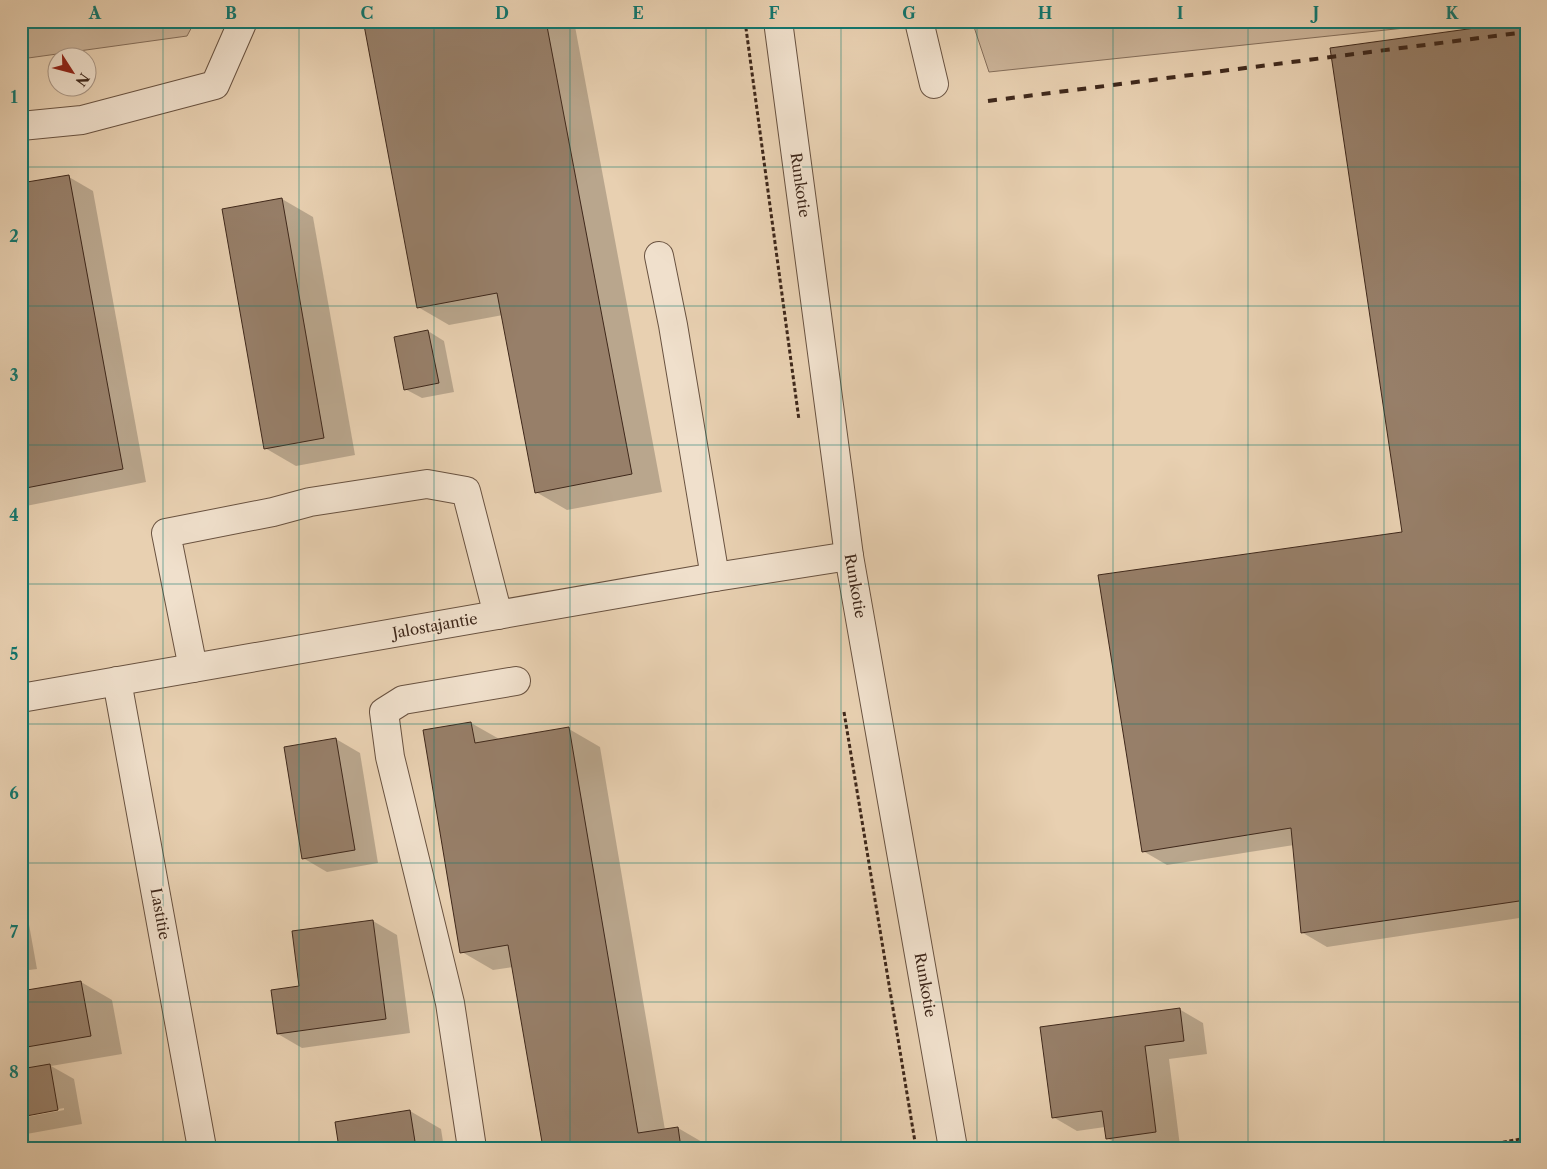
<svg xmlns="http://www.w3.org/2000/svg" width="1547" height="1169" font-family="'Libre Caslon Text',serif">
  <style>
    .green { fill: #cbb398; stroke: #856e5a }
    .shadow { fill: #0003 }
    .building { fill: #977f69; stroke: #3f281b }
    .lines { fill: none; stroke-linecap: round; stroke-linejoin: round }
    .minor-casing { stroke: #695240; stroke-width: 30 }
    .path { stroke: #3f281b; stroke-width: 3; stroke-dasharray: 4 2.5; stroke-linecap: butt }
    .minor { stroke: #f0e0cc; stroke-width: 28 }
    .rail { stroke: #3f281b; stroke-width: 4; stroke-dasharray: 9 9; stroke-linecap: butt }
    .grid { fill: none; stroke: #0f766e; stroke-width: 1; stroke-opacity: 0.55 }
    .labels { text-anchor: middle; stroke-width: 4; stroke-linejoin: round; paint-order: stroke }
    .street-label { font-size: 15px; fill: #3f281b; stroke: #f0e0cc }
    .neatline { fill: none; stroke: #0f766e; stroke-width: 2 }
    .grid-label { font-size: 16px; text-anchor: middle; font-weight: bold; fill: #0f766e }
  </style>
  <rect width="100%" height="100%" fill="#e8d0b1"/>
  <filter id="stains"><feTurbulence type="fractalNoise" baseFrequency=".004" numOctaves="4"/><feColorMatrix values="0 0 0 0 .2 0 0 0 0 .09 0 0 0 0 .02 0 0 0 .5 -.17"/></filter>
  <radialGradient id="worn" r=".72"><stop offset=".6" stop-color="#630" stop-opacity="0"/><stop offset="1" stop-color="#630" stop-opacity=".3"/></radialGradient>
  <!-- green -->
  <g class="green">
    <polygon points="21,21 195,21 187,36 21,59"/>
    <polygon points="972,21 1471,21 989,72"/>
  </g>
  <!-- shadow -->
  <g class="shadow">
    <polygon points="391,21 574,21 662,492 567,510 536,492 503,315 449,325 418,307"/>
    <polygon points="1526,22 1526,917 1327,947 1303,933 1294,845 1167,865 1143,851 1404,533"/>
    <polygon points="69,177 93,191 146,482 21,507 21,184"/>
    <polygon points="282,199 313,217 355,455 296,466 265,448"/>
    <polygon points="428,331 444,341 454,392 422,398 405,389"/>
    <polygon points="471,723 501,740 569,729 600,747 665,1130 678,1128 709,1146 709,1148 544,1148 513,967 493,970 462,952"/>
    <polygon points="336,739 360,753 378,863 327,872 303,858"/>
    <polygon points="21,880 37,969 21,971"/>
    <polygon points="373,921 397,935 410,1033 302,1048 278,1034 301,987"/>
    <polygon points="81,982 112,1000 122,1054 51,1066 74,1079 82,1124 21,1135 21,1118 64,1110 64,1108 21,1116 21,993"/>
    <polygon points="1179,1009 1203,1023 1207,1054 1169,1059 1180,1146 1163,1148 1124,1148 1107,1138 1105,1127 1077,1131 1053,1117"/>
    <polygon points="410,1111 441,1129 444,1148 341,1148"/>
  </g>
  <!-- building -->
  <g class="building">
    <polygon points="385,21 546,21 632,474 535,493 497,293 417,308 364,25"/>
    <polygon points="1526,21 1526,900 1301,933 1291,828 1142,852 1098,575 1402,532 1330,48"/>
    <polygon points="69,175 123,469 21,489 21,183"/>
    <polygon points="282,198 324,438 264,449 222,209"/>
    <polygon points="428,330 439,383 404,390 394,337"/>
    <polygon points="471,722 475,743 569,727 638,1133 678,1127 681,1148 543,1148 508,945 460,953 423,730"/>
    <polygon points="336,738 355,850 302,859 284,747"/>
    <polygon points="373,920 386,1019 277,1034 271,990 299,986 292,931"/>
    <polygon points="81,981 91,1036 21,1048 21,991"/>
    <polygon points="1180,1008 1184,1041 1145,1046 1156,1132 1106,1139 1102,1111 1052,1118 1040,1027"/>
    <polygon points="50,1064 58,1110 21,1117 21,1069"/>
    <polygon points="410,1110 416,1148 339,1148 335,1122"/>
  </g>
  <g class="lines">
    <defs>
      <g id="minor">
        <polyline points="778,21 849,556 953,1148"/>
        <polyline points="919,21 934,84"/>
        <polyline points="21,126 82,120 215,85 243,21"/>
        <polyline points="659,256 673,325 715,577"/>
        <polyline points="193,668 166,533 273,512 310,502 427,484 466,491 498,615"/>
        <polyline points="117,681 202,1148"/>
        <polyline points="21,698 715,577 849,556"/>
        <polyline points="472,1148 450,1003 390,757 384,712 403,700 516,681"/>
      </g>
    </defs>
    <!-- minor casing -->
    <use href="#minor" class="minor-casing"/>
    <!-- path -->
    <g class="path">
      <polyline points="745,21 799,420"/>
      <polyline points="844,712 916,1148"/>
      <polyline points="1471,1148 1526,1138"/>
    </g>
    <!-- minor -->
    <use href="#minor" class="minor"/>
    <!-- rail -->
    <polyline class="rail" points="988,101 1526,32"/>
  </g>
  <!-- grid -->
  <path class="grid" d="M163,21V1148M299,21V1148M434,21V1148M570,21V1148M706,21V1148M841,21V1148M977,21V1148M1113,21V1148M1248,21V1148M1384,21V1148M21,167H1526M21,306H1526M21,445H1526M21,584H1526M21,724H1526M21,863H1526M21,1002H1526"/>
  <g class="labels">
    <!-- street labels -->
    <g class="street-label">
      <text transform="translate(800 185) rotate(82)" y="5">Runkotie</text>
      <text transform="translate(855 586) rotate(80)" y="5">Runkotie</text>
      <text transform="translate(435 626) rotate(-10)" y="5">Jalostajantie</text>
      <text transform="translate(160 914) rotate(80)" y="5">Lastitie</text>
      <text transform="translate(925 985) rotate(80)" y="5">Runkotie</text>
    </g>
  </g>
  <!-- margin -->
  <rect width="1547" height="1169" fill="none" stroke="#e8d0b1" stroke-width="55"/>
  <!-- north arrow -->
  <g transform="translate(72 72) rotate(126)"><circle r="24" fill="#f0e0cc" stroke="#a99685"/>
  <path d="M0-4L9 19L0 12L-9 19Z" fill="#8f2418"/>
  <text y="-8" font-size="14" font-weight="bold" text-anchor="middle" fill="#3f281b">N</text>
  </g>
  <rect x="28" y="28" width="1492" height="1114" class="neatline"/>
  <g class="grid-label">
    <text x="95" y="19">A</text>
    <text x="231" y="19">B</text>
    <text x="367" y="19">C</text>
    <text x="502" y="19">D</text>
    <text x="638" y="19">E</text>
    <text x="774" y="19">F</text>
    <text x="909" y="19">G</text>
    <text x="1045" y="19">H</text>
    <text x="1180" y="19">I</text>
    <text x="1316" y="19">J</text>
    <text x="1452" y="19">K</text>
    <text x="14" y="103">1</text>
    <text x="14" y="242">2</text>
    <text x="14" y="381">3</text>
    <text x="14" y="521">4</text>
    <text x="14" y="660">5</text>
    <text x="14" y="799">6</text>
    <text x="14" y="938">7</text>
    <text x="14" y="1078">8</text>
  </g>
  <rect width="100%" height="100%" filter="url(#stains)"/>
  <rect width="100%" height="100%" fill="url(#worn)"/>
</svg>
